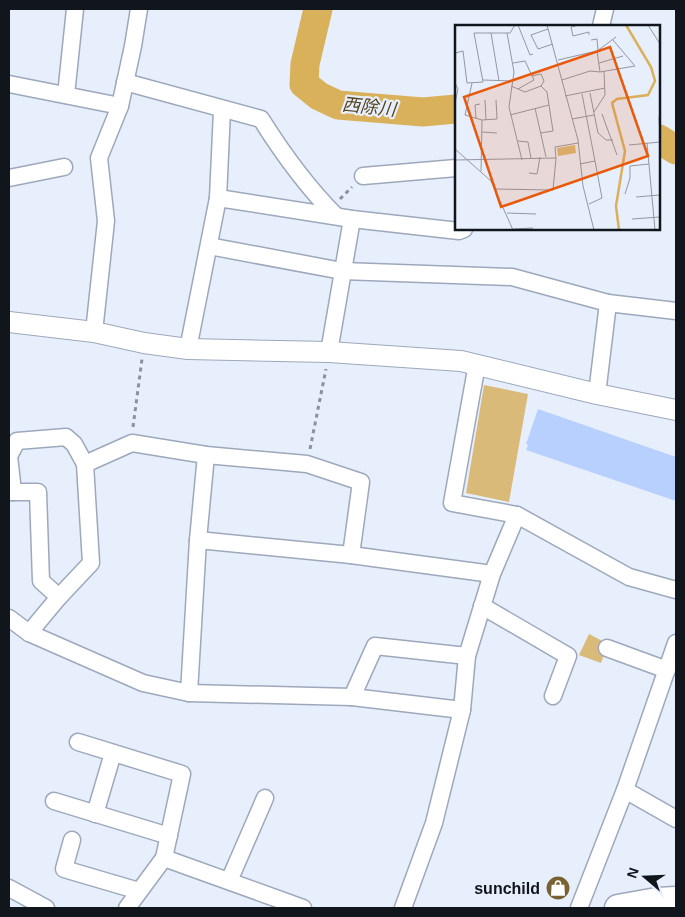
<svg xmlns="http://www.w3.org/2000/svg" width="685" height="917" font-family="Helvetica,'Noto Sans JP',sans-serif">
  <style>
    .green { fill: #daba78 }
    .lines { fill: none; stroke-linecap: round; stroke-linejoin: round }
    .river { stroke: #dab15b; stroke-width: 29 }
    .building { fill: #b8d0fd }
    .minor-casing { stroke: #9da8bc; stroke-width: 19 }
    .tertiary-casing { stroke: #9da8bc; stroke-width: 22 }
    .trunk-casing { stroke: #9da8bc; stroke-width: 29 }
    .path { stroke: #8c929c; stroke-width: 3; stroke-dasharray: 4 4; stroke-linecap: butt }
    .minor { stroke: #fff; stroke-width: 16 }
    .tertiary { stroke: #fff; stroke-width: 20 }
    .trunk { stroke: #fff; stroke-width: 26 }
    .labels { text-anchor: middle; stroke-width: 4.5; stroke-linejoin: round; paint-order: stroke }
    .poi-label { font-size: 16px; font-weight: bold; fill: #11151c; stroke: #e8effc; text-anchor: end }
    .water-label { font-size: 18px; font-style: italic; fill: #564520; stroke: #e8effc }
    .inset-river { fill: none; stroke: #dab15b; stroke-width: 2.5 }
    .inset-road { fill: none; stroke: #9298a2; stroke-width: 1 }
    .view { fill: #e8590c; fill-opacity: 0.15; stroke: #e8590c; stroke-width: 2.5 }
    .inset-edge { fill: none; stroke: #11151c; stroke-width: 2.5 }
  </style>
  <rect width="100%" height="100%" fill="#e8effc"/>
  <!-- green -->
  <g class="green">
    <polygon points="484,385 528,394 509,502 466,493"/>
    <polygon points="589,634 608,644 601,663 579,655"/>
  </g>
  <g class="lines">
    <!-- river -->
    <g class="river">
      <polyline points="318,9 305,64 304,84 319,96 338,105 423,112 456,109"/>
      <polyline points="659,139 676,150"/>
    </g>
  </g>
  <!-- building -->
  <polygon class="building" points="538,409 676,457 676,501 526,450 528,445 526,444"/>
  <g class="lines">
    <defs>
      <g id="minor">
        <polyline points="601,26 605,9"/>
        <path d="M125,82L261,119C283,154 307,187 336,216"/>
        <polyline points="9,84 120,106 133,46 139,9"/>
        <polyline points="66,95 75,9"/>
        <polyline points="363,176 456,168"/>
        <polyline points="9,178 64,167"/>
        <polyline points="218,198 352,219 459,231 464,229"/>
        <polyline points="209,246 342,271 512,277 608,303 597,394"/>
        <polyline points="608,303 676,311"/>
        <polyline points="94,332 106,221 99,158 120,106"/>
        <polyline points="188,349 218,198 222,110"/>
        <polyline points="329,352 352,219"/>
        <polyline points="9,492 38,492 41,581 59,597"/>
        <polyline points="13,492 9,456 17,441 66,437 74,444 85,464"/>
        <polyline points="517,515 629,577 676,590"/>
        <polyline points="198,540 351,555 492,574"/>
        <polyline points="482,606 568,656 553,696"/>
        <polyline points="9,618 29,633 143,683 189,693 352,697 462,710"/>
        <polyline points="29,633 59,597 91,563 85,464 132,443 206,455 307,464 361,482 351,555"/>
        <polyline points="607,648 667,670"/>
        <polyline points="189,693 198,540 206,455"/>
        <polyline points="352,697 375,646 467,656"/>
        <polyline points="78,742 182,774 164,858 127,908"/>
        <polyline points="625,790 676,819"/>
        <polyline points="54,801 169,836"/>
        <polyline points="95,814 113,753"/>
        <polyline points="72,840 64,869 139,891"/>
        <polyline points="164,858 303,908"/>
        <polyline points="229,881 265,798"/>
        <polyline points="9,888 46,908"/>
        <polyline points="403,908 434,823 462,710 467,656 492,574 517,515 452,503 477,364"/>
        <polyline points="579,908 625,790 676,643"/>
      </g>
      <polyline id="tertiary" points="9,322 94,332 144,343 188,349 329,352 461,361 597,394 676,410"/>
      <polyline id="trunk" points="618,908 657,901 676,900"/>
    </defs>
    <!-- minor casing -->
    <use href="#minor" class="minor-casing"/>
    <!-- tertiary casing -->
    <use href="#tertiary" class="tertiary-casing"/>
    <!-- trunk casing -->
    <use href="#trunk" class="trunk-casing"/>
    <!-- path -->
    <g class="path">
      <polyline points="340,199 352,187"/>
      <polyline points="133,427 142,359"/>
      <polyline points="310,449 326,369"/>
    </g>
    <!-- minor -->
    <use href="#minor" class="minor"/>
    <!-- tertiary -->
    <use href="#tertiary" class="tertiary"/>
    <!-- trunk -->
    <use href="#trunk" class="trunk"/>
  </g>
  <!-- icons -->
  <defs>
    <symbol id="shop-disc" viewBox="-11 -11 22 22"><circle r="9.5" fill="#796232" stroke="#e8effc"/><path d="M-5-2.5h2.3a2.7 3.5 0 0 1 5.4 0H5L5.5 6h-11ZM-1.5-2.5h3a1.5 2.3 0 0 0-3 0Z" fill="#fff"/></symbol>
  </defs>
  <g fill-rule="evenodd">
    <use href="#shop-disc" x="544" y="874" width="28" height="28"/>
  </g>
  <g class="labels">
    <!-- poi labels -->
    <g class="poi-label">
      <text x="540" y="894">sunchild</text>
    </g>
    <!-- water labels -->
    <g class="water-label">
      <text transform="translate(369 107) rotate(6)" y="6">西除川</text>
    </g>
  </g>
  <!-- overview -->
  <g transform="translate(455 25)">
    <rect width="205" height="205" fill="#e8effc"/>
    <path d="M120,120L121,128L103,131L102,123Z" fill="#daba78"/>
    <path class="inset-river" d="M164,205L161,181L170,126L157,78L162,74L193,70L200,56L196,42L171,0"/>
    <path class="inset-road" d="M63,0L75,30L78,29M92,0L123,115L128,161L139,205M124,0L116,2L118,11L134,7V10M193,0L205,19M93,4L76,10L83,24L98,19M36,8L44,56M52,8L59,47L54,82L67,135M136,15L142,14L143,25M142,26L145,47L180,41L158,15M0,28L8,26L12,58L28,57L19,8H55L60,0M103,35L142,26L161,12M58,38L70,36L79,55L63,64M144,38L168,31M77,51L86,49L89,56L86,61M28,55L57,56M107,55L135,46L145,47M0,58L3,64L0,78M17,58L10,90L27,95L42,94L41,75M56,61L70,67L86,61L92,67L98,106L86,108M135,68L143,108L151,115H158M110,71L150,63M30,75L31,95M80,83L91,132M139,87L150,70L149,46M147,89L162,130M55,90L94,80M204,92L205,111M21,93L20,80L25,79M117,94L139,90M27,107L42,108M63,116L73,117L76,133M192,118L200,205M174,120L205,117M0,124L36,156L58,205M0,135L101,133L100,122L123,118M125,139L140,136L127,69M26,146L27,95M74,148L82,149L85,132M40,164L98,165L101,133M170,169L175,153V141L194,139M181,172L205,170M134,179L147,173L140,136M52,188L81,189M177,194L205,192M59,204L78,203"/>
    <path class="view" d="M155,22L193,131L46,182L9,72Z"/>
    <rect width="205" height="205" class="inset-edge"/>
  </g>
  <!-- border -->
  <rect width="685" height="917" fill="none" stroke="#11151c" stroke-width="20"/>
  <!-- north arrow -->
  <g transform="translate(645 877) rotate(289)" stroke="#e8effc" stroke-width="4" paint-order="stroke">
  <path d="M0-4L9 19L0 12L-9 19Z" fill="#11151c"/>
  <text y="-8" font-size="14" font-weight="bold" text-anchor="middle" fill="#11151c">N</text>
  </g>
</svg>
